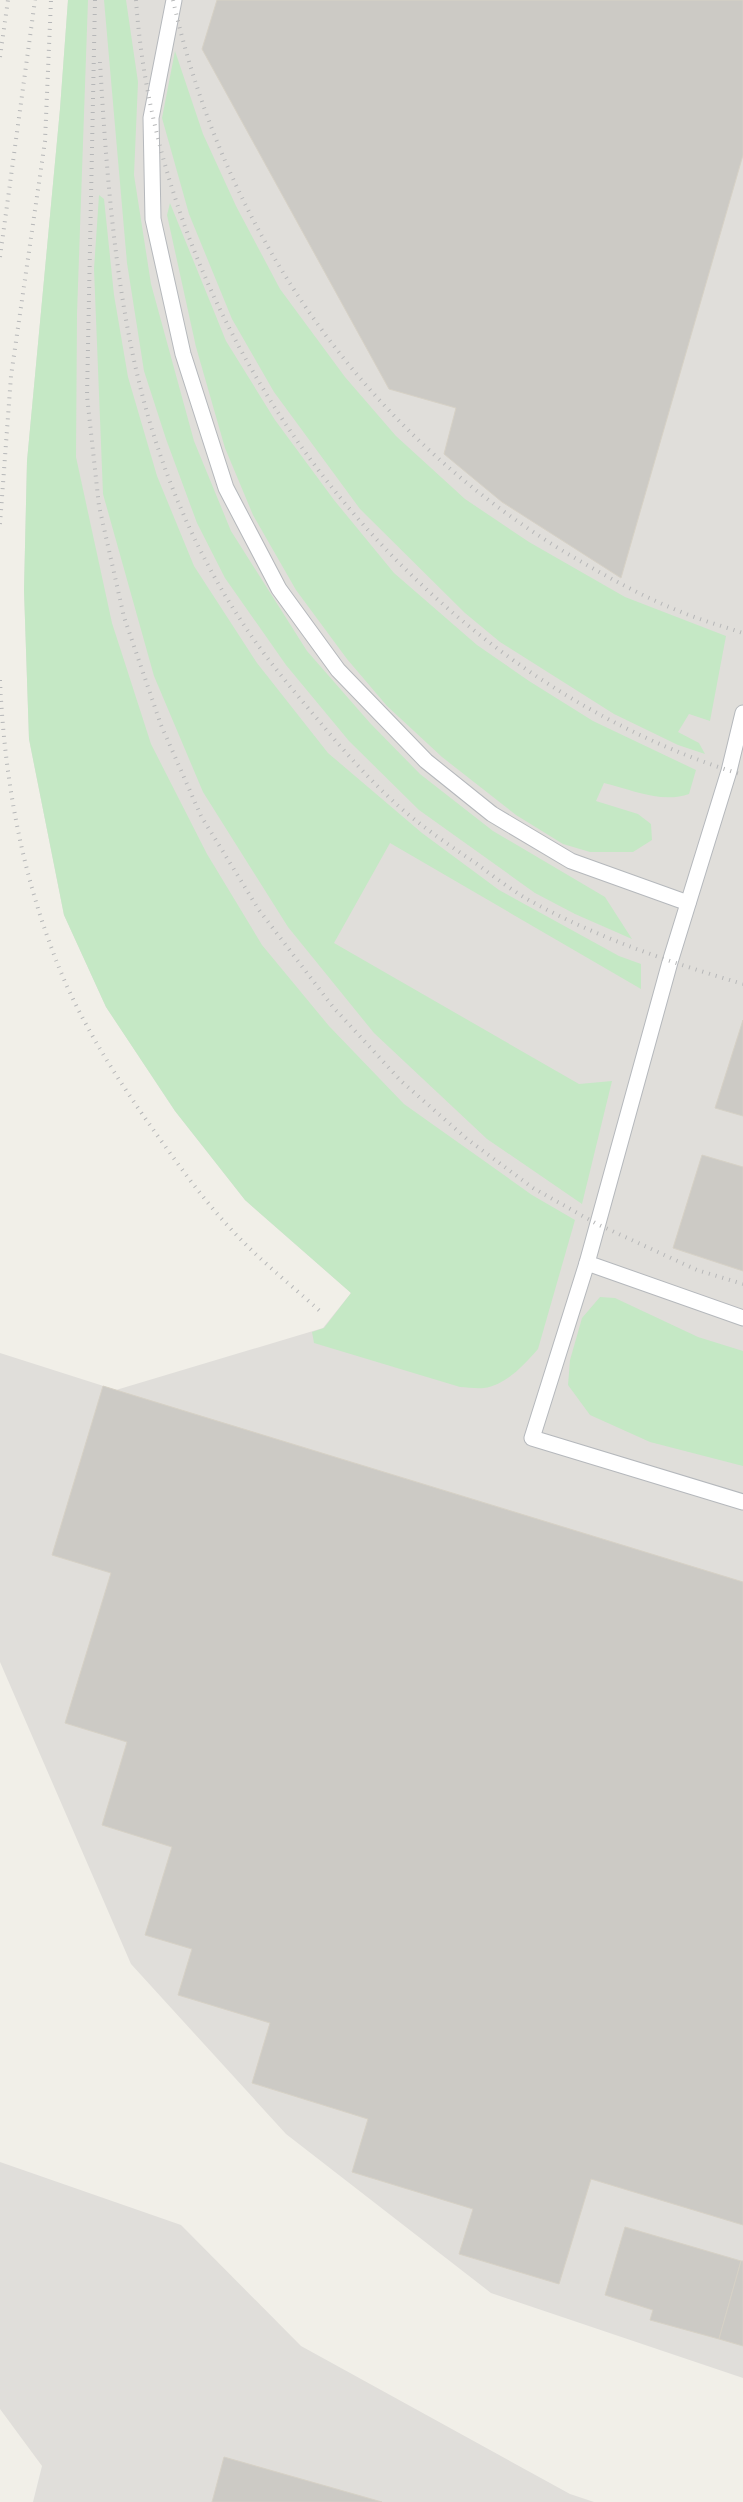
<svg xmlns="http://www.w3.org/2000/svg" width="743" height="2502" font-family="Cabin,sans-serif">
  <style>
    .industrial { fill: #e0deda }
    .green { fill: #c5e8c5 }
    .building { fill: #cccac5; stroke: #d6d1c6 }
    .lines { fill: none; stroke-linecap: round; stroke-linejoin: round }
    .service-casing { stroke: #b5b8bc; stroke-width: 17 }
    .service { stroke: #fff; stroke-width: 15 }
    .rail { stroke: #b6b7b8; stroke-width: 4; stroke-dasharray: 1 6; stroke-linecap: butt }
  </style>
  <rect width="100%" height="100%" fill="#f1efe8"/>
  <!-- industrial -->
  <g class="industrial">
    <polygon points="68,0 743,0 743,2378 491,2293 286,2134 131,1964 0,1662 0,1353 116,1390 323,1328 351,1293 245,1200 175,1111 106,1007 64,915 29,739 24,590 27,461 60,109"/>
    <polygon points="0,2162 181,2225 301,2346 570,2494 594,2502 33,2502 42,2466 0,2409"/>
  </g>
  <!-- green -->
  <g class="green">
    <path d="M68,0H88L77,314L76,457L112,623L151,744L207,854L262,945L329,1026L404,1104L532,1195L575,1220L538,1349C524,1365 506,1385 484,1388C476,1389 467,1387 460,1387L314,1343L312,1332L324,1328L351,1293L245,1200L175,1111L106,1007L64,915L29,739L24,590L27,461L60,109Z"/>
    <polygon points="104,0 126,0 138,82 134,175 151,284 194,441 231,531 307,651 370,723 420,774 493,831 605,897 632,939 575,914 535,893 419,810 349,741 286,665 225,578 197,523 166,439 144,371 127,263"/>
    <polygon points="175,51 203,134 236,206 280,289 345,377 396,436 465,499 529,542 625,597 726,636 710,721 689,714 678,732 699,743 705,754 678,745 614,714 500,642 465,613 360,509 274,392 232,319 189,214 162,118"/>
    <polygon points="99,195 104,199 114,295 128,377 157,476 194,566 257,663 328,753 422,833 499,890 619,956 641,964 641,989 390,843 334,943 579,1084 612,1081 582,1204 487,1139 374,1033 288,927 203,792 154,676 103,494 94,269"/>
    <path d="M170,203L226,341L275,420L334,500L394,573L477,645L529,681L593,721L696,770L689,794C662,804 630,789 604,783L596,801L638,814L651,824L652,840L633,852H590L563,844L516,815L442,757L387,706L347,659L296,590L253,515L225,448L196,347L167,215Z"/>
    <polygon points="600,1297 615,1298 698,1337 743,1351 743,1466 650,1442 590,1415 568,1385 570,1360 582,1318"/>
  </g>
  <!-- building -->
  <g class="building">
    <polygon points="217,0 743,0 743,155 621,578 502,502 444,454 456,408 389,389 202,49"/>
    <polygon points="743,1020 743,1116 715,1108"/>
    <polygon points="702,1155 743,1167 743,1271 673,1248"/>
    <polygon points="103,1386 743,1582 743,2225 591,2179 559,2284 459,2254 473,2209 352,2172 368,2119 252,2083 270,2023 178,1995 192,1949 145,1935 172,1847 102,1825 127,1742 65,1723 111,1573 52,1555"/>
    <polygon points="625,2227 741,2261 719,2339 650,2320 653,2310 605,2295"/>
    <polygon points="741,2261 743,2261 743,2346 719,2339"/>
    <polygon points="224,2457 382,2502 212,2502"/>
  </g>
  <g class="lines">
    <defs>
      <g id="service">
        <polyline points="174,0 151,118 153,219 183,354 226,488 279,589 338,670 426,761 492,814 571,861 688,903"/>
        <polyline points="743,713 729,771 670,962 587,1263 743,1318"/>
        <polyline points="587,1263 532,1438 743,1502"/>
      </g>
    </defs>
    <!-- service casing -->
    <use href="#service" class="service-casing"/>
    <!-- service -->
    <use href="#service" class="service"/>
    <!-- rail -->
    <g class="rail">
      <polyline points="95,0 87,396 99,506 124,617 161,725 201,816 259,910 333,1007 401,1081 467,1139 533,1188 597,1224 697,1270 743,1284"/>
      <path d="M136,0C160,343 413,674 743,775"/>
      <path d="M173,0C225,232 363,431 568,554C604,575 641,596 679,611C700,620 722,626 743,633"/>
      <polyline points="0,57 8,0"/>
      <path d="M100,62C106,168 115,288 141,390C161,470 195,551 240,619C263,655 291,688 319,721C342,749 367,777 394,802C419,825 449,845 477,864C493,876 510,889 527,899C595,937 669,962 743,984"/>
      <polyline points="0,257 35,0"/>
      <polyline points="0,524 11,376 45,141 51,0"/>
      <path d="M0,680C4,773 20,865 53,952C77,1018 117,1079 157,1135C180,1167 203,1199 229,1227C257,1258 290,1284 321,1312"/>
    </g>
  </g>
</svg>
